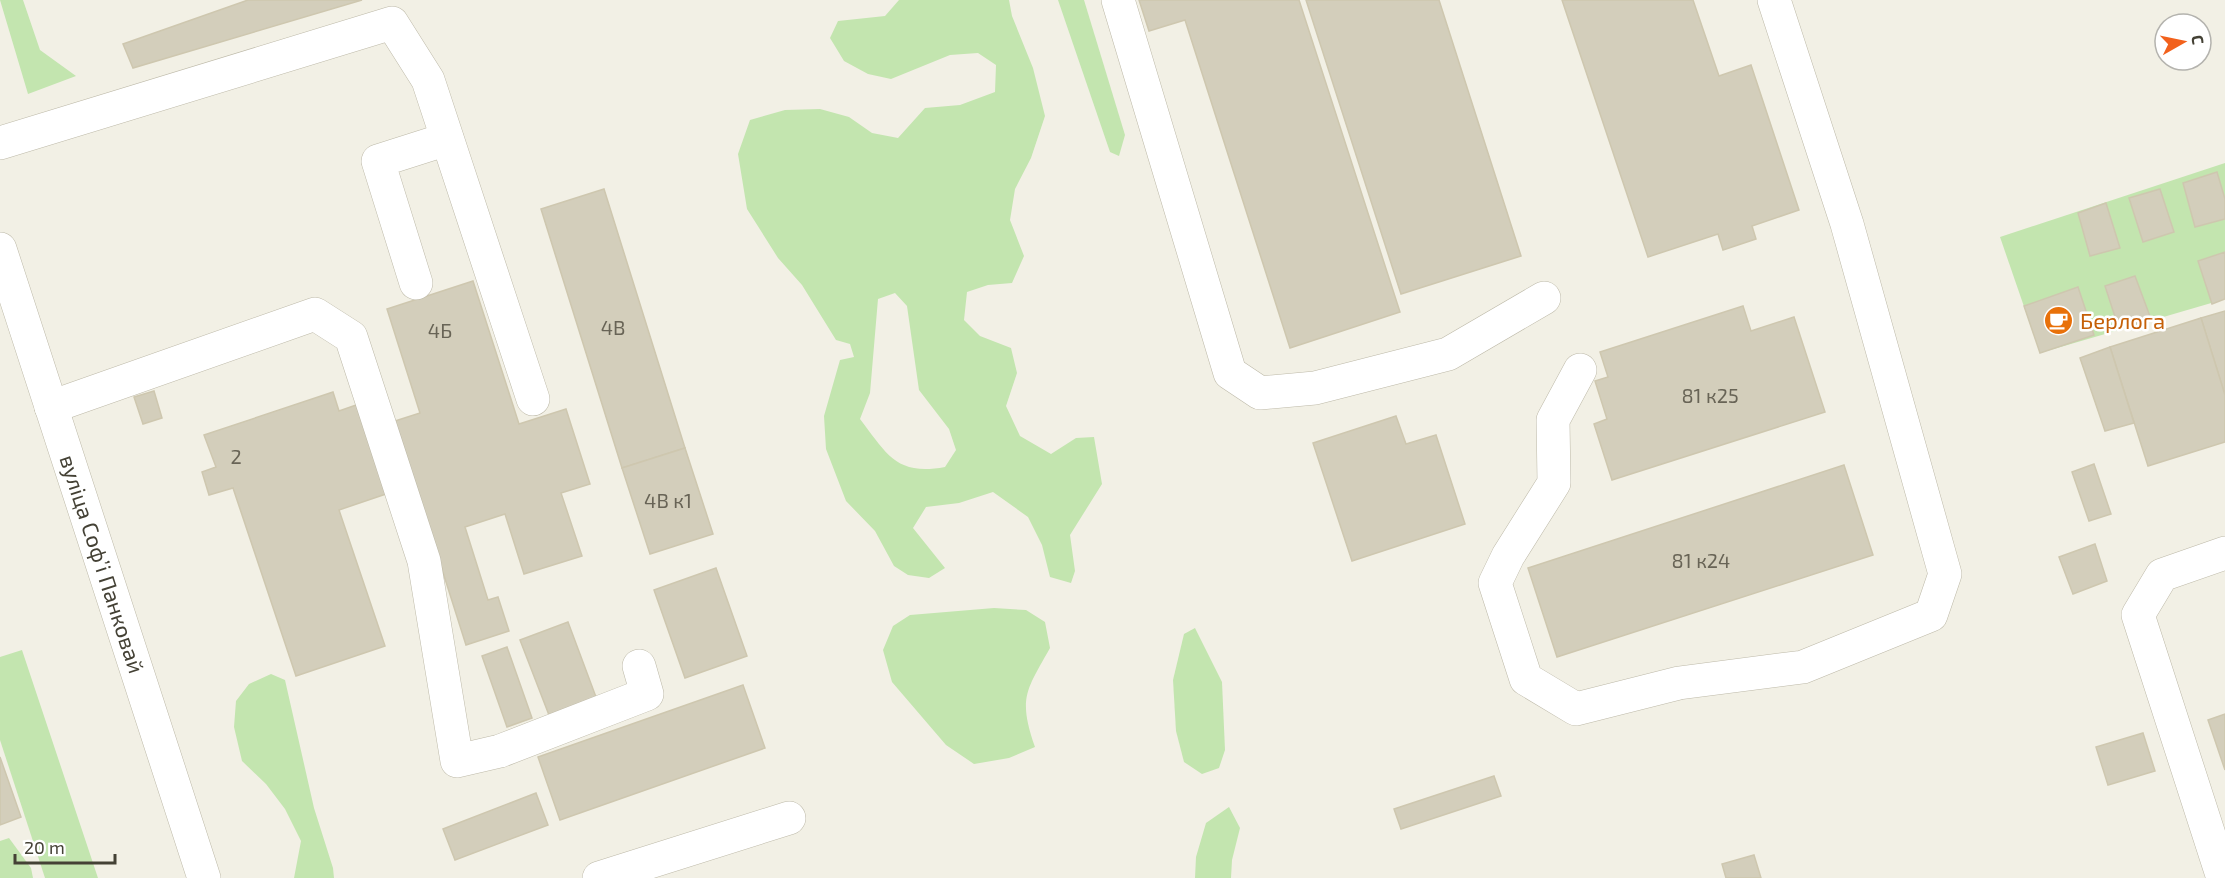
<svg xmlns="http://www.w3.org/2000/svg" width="2225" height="878" font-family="'Exo 2',sans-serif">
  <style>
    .green { fill: #c3e5af; fill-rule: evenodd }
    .building { fill: #d3cebb; stroke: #cec7af; stroke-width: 1.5 }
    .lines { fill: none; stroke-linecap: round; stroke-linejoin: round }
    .minor-casing { stroke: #bdb9a8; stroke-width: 34 }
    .minor { stroke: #fff; stroke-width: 33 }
    .labels { text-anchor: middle; stroke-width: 5; stroke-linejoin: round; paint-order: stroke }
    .number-label { font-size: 20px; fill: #686456 }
    .food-label { font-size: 22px; fill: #c56008; stroke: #fff; text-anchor: start }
    .street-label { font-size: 22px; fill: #444135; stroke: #fff }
  </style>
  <rect width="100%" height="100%" fill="#f2f0e5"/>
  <!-- green -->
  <g class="green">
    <polygon points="0,0 23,0 40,50 76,76 28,94"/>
    <path d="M899,0H1009L1012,16L1033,68L1045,116L1031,158L1015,189L1010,220L1024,256L1012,283L988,285L967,292L964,320L980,336L1011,348L1017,373L1006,406L1020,436L1051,454L1076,438L1094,437L1102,484L1070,535L1075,571L1071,583L1050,577L1042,545L1028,517L993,492L959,503L926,507L913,528L945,568L929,578L908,575L894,566L875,531L846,501L826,449L824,416L840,360L854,357L850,344L836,340L802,285L778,258L747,209L738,154L750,120L785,110L820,109L849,117L872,133L898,138L925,108L960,105L995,92L996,65L978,53L950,55L891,79L868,74L844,61L830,38L838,21L885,16ZM895,293L907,306L919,390L949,429L956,450L945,467C896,476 887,454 860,419L870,393L878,299Z"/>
    <polygon points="1058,0 1084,0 1125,135 1119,156 1110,152"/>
    <polygon points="2225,163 2225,299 2040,353 2000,237"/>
    <path d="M994,608L1026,610L1045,622L1050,648C1026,691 1018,698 1035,747L1009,758L974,764L946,745L892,682L883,650L893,626L910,615Z"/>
    <polygon points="1195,628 1222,682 1225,750 1219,768 1202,774 1184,762 1176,731 1173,680 1184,634"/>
    <polygon points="22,650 98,878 45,878 0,740 0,657"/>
    <polygon points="271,674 285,680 314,808 333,868 334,878 294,878 301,841 285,809 266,784 242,761 234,727 236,701 249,684"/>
    <polygon points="1229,807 1240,828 1232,860 1231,878 1195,878 1196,857 1206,823"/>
    <polygon points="9,838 31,868 33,878 0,878 0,841"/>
  </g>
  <!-- building -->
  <g class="building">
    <polygon points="248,0 362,0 133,68 123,44"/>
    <polygon points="1139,0 1299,0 1400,312 1290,348 1185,20 1149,31"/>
    <polygon points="1306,0 1439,0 1521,256 1401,294"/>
    <polygon points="1562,0 1693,0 1719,76 1751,65 1799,210 1752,226 1756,239 1723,250 1718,234 1648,257"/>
    <polygon points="2217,172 2225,199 2225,219 2195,227 2183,183"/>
    <polygon points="604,189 685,448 622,468 541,209"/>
    <polygon points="2160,189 2174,232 2143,242 2129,198"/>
    <polygon points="2106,203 2120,248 2090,256 2078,213"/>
    <polygon points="2225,252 2225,299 2212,304 2198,261"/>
    <polygon points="2135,276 2151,319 2119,329 2105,286"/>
    <polygon points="473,281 519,424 566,409 590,484 561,493 582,556 524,574 505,514 465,527 488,600 498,597 509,631 466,645 395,421 420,413 387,309"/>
    <polygon points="2078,287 2094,335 2040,353 2024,306"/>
    <polygon points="1743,306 1751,331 1794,317 1825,412 1612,480 1594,424 1607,419 1595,381 1608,377 1600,352"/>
    <polygon points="2225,311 2225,395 2201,318"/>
    <polygon points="2201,318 2225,395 2225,442 2148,466 2110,347"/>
    <polygon points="2110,347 2134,423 2105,431 2080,358"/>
    <polygon points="154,391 162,418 143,424 134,397"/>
    <polygon points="333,392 339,411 359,404 389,493 339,510 385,646 296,676 233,488 209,495 202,472 216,467 204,435"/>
    <polygon points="1396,416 1406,444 1436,435 1465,524 1352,561 1313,443"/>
    <polygon points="685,448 713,534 650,554 622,468"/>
    <polygon points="2094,464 2111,514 2089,521 2072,472"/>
    <polygon points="1844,465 1873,555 1557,657 1528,568"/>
    <polygon points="2095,544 2107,581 2073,594 2059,557"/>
    <polygon points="716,568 747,656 685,678 654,590"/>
    <polygon points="568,622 596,697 549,715 520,640"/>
    <polygon points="507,647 532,718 507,727 482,656"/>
    <polygon points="743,685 765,748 560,820 538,757"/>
    <polygon points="2225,714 2225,770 2208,720"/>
    <polygon points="2143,733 2155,771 2108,785 2096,747"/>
    <polygon points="0,757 21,817 0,825"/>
    <polygon points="1494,776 1501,796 1401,829 1394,809"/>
    <polygon points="536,793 548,825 455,860 443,829"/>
    <polygon points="1754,855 1761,878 1726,878 1722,864"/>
  </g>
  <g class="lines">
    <defs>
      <g id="minor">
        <polyline points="1118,0 1230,373 1260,393 1315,388 1448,354 1544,298"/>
        <polyline points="0,143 392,23 428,80 533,399"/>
        <polyline points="0,249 204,878"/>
        <polyline points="416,283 378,161 447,139"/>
        <polyline points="1580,370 1553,420 1554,483 1508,556 1495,583 1526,679 1576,709 1679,683 1803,667 1931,615 1945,574 1847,224 1774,0"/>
        <polyline points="51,407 315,314 351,337 424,561 457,761 500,751 647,694 639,666"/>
        <polyline points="599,878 789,818"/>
        <polyline points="2223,878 2138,615 2162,575 2225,553"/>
      </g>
    </defs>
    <!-- minor casing -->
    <use href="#minor" class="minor-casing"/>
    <!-- minor -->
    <use href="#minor" class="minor"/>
  </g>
  <!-- icons -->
  <defs>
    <symbol id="cafe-disc" viewBox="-11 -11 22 22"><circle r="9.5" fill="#e8710a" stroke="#fff"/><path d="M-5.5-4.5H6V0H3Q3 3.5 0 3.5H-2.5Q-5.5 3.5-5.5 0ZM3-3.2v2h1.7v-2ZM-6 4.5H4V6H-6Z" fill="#fff"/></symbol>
  </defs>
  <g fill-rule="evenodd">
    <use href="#cafe-disc" x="2042" y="304" width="33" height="33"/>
  </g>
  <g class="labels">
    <!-- number labels -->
    <g class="number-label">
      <text x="613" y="335">4В</text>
      <text x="440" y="338">4Б</text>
      <text x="1710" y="403">81 к25</text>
      <text x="236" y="464">2</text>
      <text x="668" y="508">4В к1</text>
      <text x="1701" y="568">81 к24</text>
    </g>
    <!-- food labels -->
    <g class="food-label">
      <text x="2080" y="329">Берлога</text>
    </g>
    <!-- street labels -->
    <g class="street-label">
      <text transform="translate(102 564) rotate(72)" y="8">вуліца Софʼі Панковай</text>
    </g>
  </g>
  <!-- north arrow -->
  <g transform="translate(2183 42) rotate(81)"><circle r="28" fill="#ffffff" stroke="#b4b3ae" stroke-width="1.5"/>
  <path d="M0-4.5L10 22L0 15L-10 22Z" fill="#f2611c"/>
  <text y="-9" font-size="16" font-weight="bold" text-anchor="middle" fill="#444135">С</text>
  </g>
  <!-- scale -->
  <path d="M15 854v9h100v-9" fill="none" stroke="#444135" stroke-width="3"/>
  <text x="24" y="854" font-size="18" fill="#444135" stroke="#ffffff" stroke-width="4.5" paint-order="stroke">20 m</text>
</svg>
